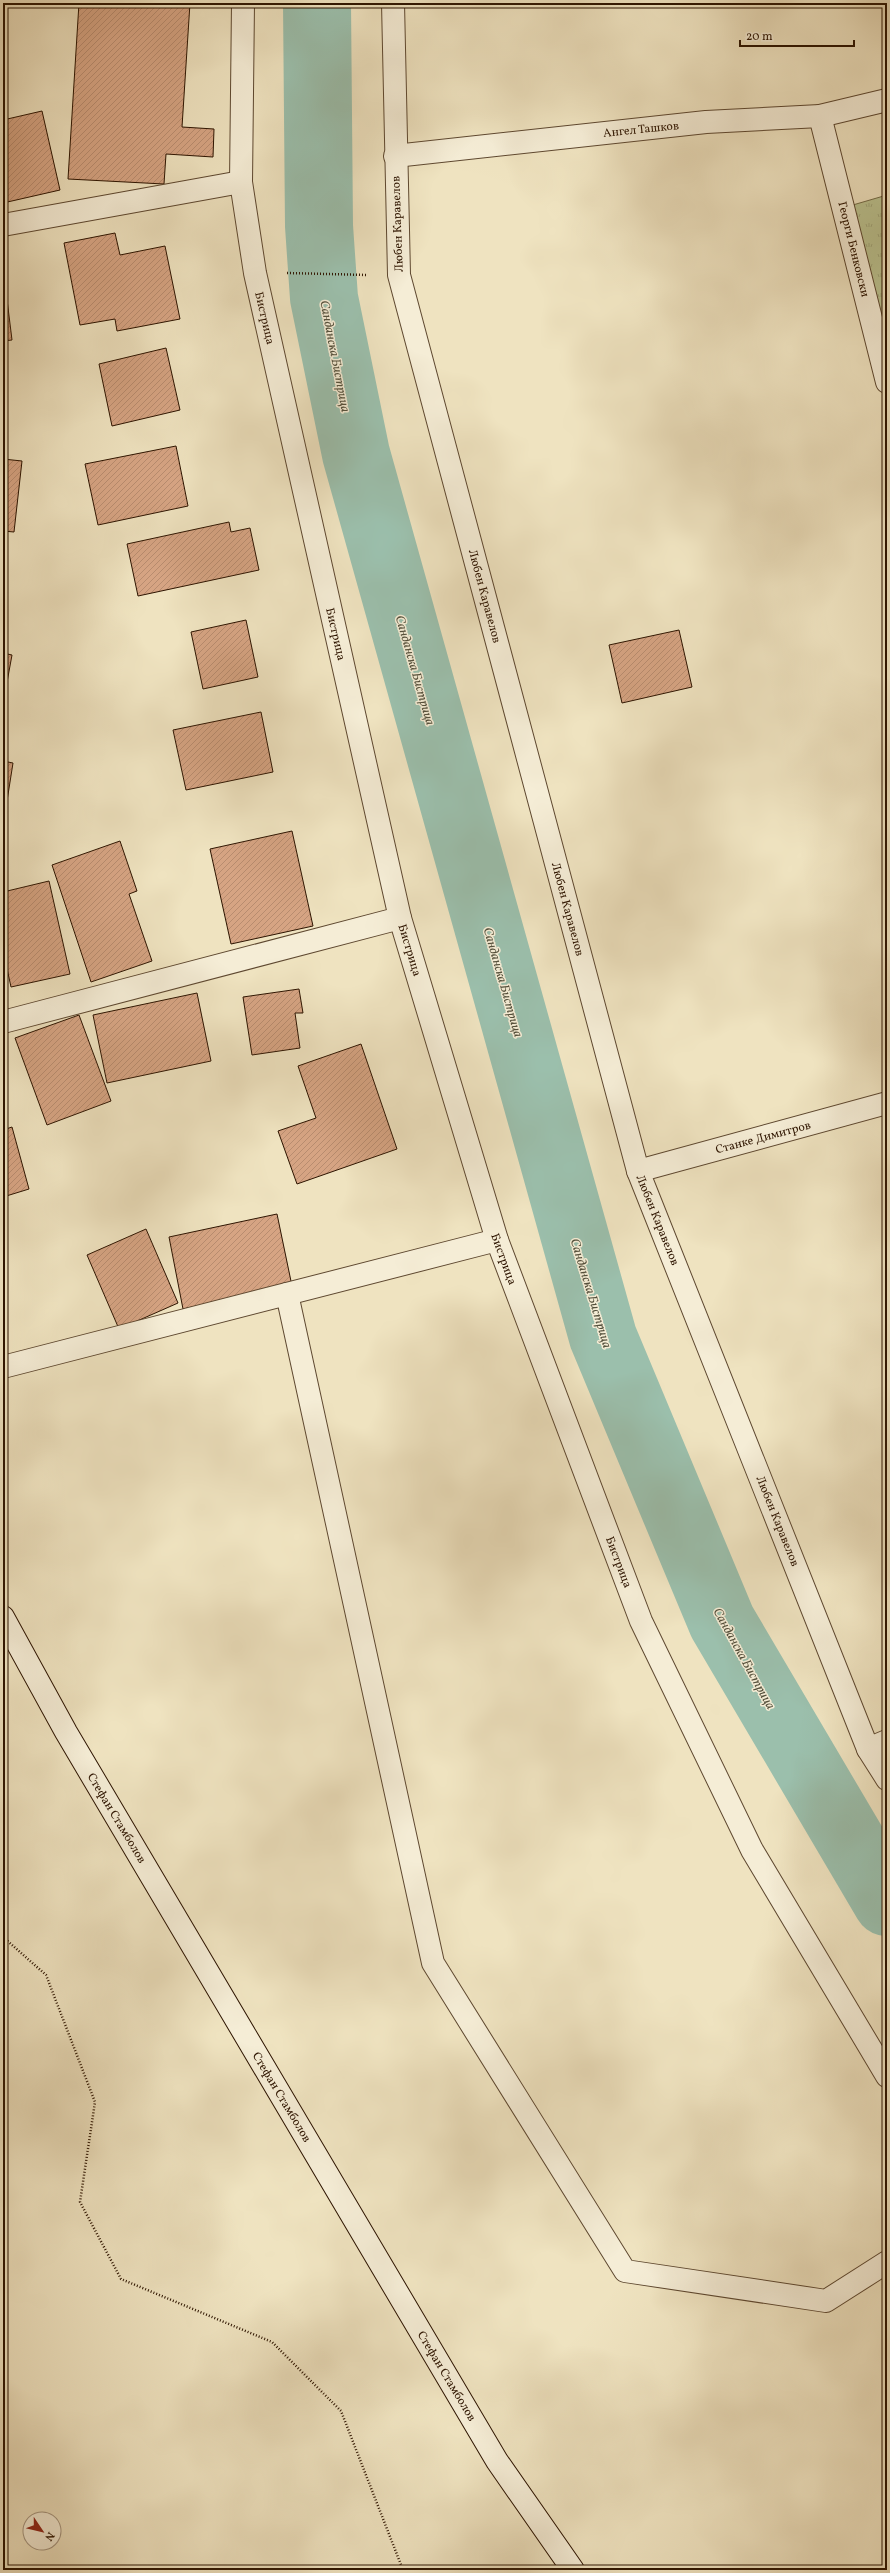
<svg xmlns="http://www.w3.org/2000/svg" width="890" height="2573" font-family="Vollkorn,serif">
  <style>
    .park { fill: url(#park-tufts); stroke: #746c48 }
    .lines { fill: none; stroke-linecap: round; stroke-linejoin: round }
    .river { stroke: #9bbfac; stroke-width: 68 }
    .building { fill: url(#building-hatch); stroke: #2d1400 }
    .street-casing { stroke: #5e4830; stroke-width: 24 }
    .secondary-casing { stroke: #2d1400; stroke-width: 24 }
    .path { stroke: #2d1400; stroke-width: 2.5; stroke-dasharray: 1 2; stroke-linecap: butt }
    .street { stroke: #f5edd6; stroke-width: 22 }
    .secondary { stroke: #f5edd6; stroke-width: 22 }
    .labels { text-anchor: middle; stroke-width: 3; stroke-linejoin: round; paint-order: stroke }
    .street-label { font-size: 12px; fill: #2d1400; stroke: #f5edd6 }
    .water-label { font-size: 13px; font-style: italic; fill: #54503c; stroke: #f5edd6 }
  </style>
  <defs>
    <pattern id="park-tufts" width="24" height="20" patternUnits="userSpaceOnUse"><rect width="24" height="20" fill="#bbc391"/><path d="M3 7l-1-3M5 7V3M7 7l1-3M15 17l-1-3M17 17v-4M19 17l1-3" fill="none" stroke="#a1a77b"/></pattern>
    <pattern id="building-hatch" width="6" height="6" patternUnits="userSpaceOnUse"><rect width="6" height="6" fill="#d6a483"/><path d="M-1 1l2-2M0 6l6-6M5 7l2-2" fill="none" stroke="#b88c6f"/></pattern>
  </defs>
  <rect width="100%" height="100%" fill="#efe3c0"/>
  <filter id="stains"><feTurbulence type="fractalNoise" baseFrequency=".005" numOctaves="4"/><feColorMatrix values="0 0 0 0 .2 0 0 0 0 .09 0 0 0 0 .02 0 0 0 .5 -.17"/></filter>
  <radialGradient id="worn" r=".72"><stop offset=".6" stop-color="#630" stop-opacity="0"/><stop offset="1" stop-color="#630" stop-opacity=".3"/></radialGradient>
  <!-- park -->
  <polygon class="park" points="887,195 887,350 846,207"/>
  <g class="lines">
    <!-- river -->
    <polyline class="river" points="317,3 319,226 324,298 356,454 603,1337 722,1622 887,1902"/>
  </g>
  <!-- building -->
  <g class="building">
    <polygon points="79,3 190,3 182,127 214,129 213,157 166,154 164,184 68,179"/>
    <polygon points="42,111 60,190 3,203 3,120"/>
    <polygon points="115,233 120,255 165,246 180,319 117,331 115,319 80,325 64,243"/>
    <polygon points="3,267 12,340 3,341"/>
    <polygon points="166,348 180,410 112,426 99,364"/>
    <polygon points="3,397 7,426 3,427"/>
    <polygon points="176,446 188,506 98,525 85,464"/>
    <polygon points="3,459 22,461 14,532 3,531"/>
    <polygon points="229,522 231,532 250,528 259,570 138,596 127,544"/>
    <polygon points="246,620 258,677 203,689 191,632"/>
    <polygon points="679,630 692,687 622,703 609,645"/>
    <polygon points="3,653 12,655 3,704"/>
    <polygon points="261,712 273,772 186,790 173,730"/>
    <polygon points="3,761 13,763 7,801 3,800"/>
    <polygon points="292,831 313,926 231,944 210,849"/>
    <polygon points="120,841 137,891 129,894 152,961 91,982 52,865"/>
    <polygon points="49,881 70,974 11,987 3,950 3,892"/>
    <polygon points="299,989 303,1013 295,1013 300,1048 252,1055 243,997"/>
    <polygon points="197,993 211,1061 107,1083 93,1015"/>
    <polygon points="79,1015 111,1101 47,1125 15,1038"/>
    <polygon points="361,1044 397,1149 297,1184 278,1131 316,1118 298,1066"/>
    <polygon points="12,1127 29,1189 3,1197 3,1130"/>
    <polygon points="277,1214 292,1286 183,1309 169,1237"/>
    <polygon points="146,1229 178,1303 119,1329 87,1255"/>
  </g>
  <g class="lines">
    <defs>
      <g id="street">
        <polyline points="243,3 241,182 255,273 400,918 497,1240 641,1621 752,1850 887,2076"/>
        <polyline points="393,3 399,275 638,1171 868,1749 887,1779"/>
        <polyline points="820,116 887,382"/>
        <polyline points="395,156 706,122 820,116 887,100"/>
        <polyline points="3,225 241,182"/>
        <polyline points="3,1022 400,918"/>
        <polyline points="638,1171 887,1103"/>
        <polyline points="287,1294 433,1963 625,2271 826,2301 887,2262"/>
        <polyline points="3,1367 497,1240"/>
        <polyline points="868,1749 887,1741"/>
      </g>
      <polyline id="secondary" points="3,1617 66,1732 497,2461 573,2570"/>
    </defs>
    <!-- street casing -->
    <use href="#street" class="street-casing"/>
    <!-- secondary casing -->
    <use href="#secondary" class="secondary-casing"/>
    <!-- path -->
    <g class="path">
      <polyline points="287,273 368,275"/>
      <polyline points="3,1937 46,1975 95,2102 80,2202 121,2279 272,2342 341,2411 403,2570"/>
    </g>
    <!-- street -->
    <use href="#street" class="street"/>
    <!-- secondary -->
    <use href="#secondary" class="secondary"/>
  </g>
  <g class="labels">
    <!-- street labels -->
    <g class="street-label">
      <text transform="translate(641 129) rotate(-6)" y="4">Ангел Ташков</text>
      <text transform="translate(397 224) rotate(-92)" y="4">Любен Каравелов</text>
      <text transform="translate(854 249) rotate(76)" y="4">Георги Бенковски</text>
      <text transform="translate(265 318) rotate(77)" y="4">Бистрица</text>
      <text transform="translate(485 596) rotate(75)" y="4">Любен Каравелов</text>
      <text transform="translate(336 634) rotate(77)" y="4">Бистрица</text>
      <text transform="translate(568 909) rotate(75)" y="4">Любен Каравелов</text>
      <text transform="translate(410 950) rotate(73)" y="4">Бистрица</text>
      <text transform="translate(763 1137) rotate(-15)" y="4">Станке Димитров</text>
      <text transform="translate(658 1220) rotate(68)" y="4">Любен Каравелов</text>
      <text transform="translate(504 1259) rotate(70)" y="4">Бистрица</text>
      <text transform="translate(778 1521) rotate(68)" y="4">Любен Каравелов</text>
      <text transform="translate(619 1562) rotate(69)" y="4">Бистрица</text>
      <text transform="translate(117 1818) rotate(59)" y="4">Стефан Стамболов</text>
      <text transform="translate(282 2097) rotate(59)" y="4">Стефан Стамболов</text>
      <text transform="translate(447 2376) rotate(59)" y="4">Стефан Стамболов</text>
    </g>
    <!-- water labels -->
    <g class="water-label">
      <text transform="translate(336 356) rotate(79)" y="5">Санданска Бистрица</text>
      <text transform="translate(416 670) rotate(74)" y="5">Санданска Бистрица</text>
      <text transform="translate(504 982) rotate(74)" y="5">Санданска Бистрица</text>
      <text transform="translate(592 1293) rotate(73)" y="5">Санданска Бистрица</text>
      <text transform="translate(745 1658) rotate(61)" y="5">Санданска Бистрица</text>
    </g>
  </g>
  <!-- margin -->
  <rect width="890" height="2573" fill="none" stroke="#efe3c0" stroke-width="16"/>
  <rect x="4" y="4" width="882" height="2565" fill="none" stroke="#2d1400" stroke-width="2"/>
  <rect x="8" y="8" width="874" height="2557" fill="none" stroke="#2d1400"/>
  <!-- north arrow -->
  <g transform="translate(42 2531) rotate(125)"><circle r="19" fill="#f5edd6" stroke="#a59680"/>
  <path d="M0-3L7 15L0 10L-7 15Z" fill="#8f2418"/>
  <text y="-6" font-size="11" font-weight="bold" text-anchor="middle" fill="#2d1400">N</text>
  </g>
  <!-- scale -->
  <path d="M740 40v6h114v-6" fill="none" stroke="#2d1400" stroke-width="2"/>
  <text x="746" y="40" font-size="12" fill="#2d1400" stroke="#f5edd6" stroke-width="3" paint-order="stroke">20 m</text>
  <rect width="100%" height="100%" filter="url(#stains)"/>
  <rect width="100%" height="100%" fill="url(#worn)"/>
</svg>
